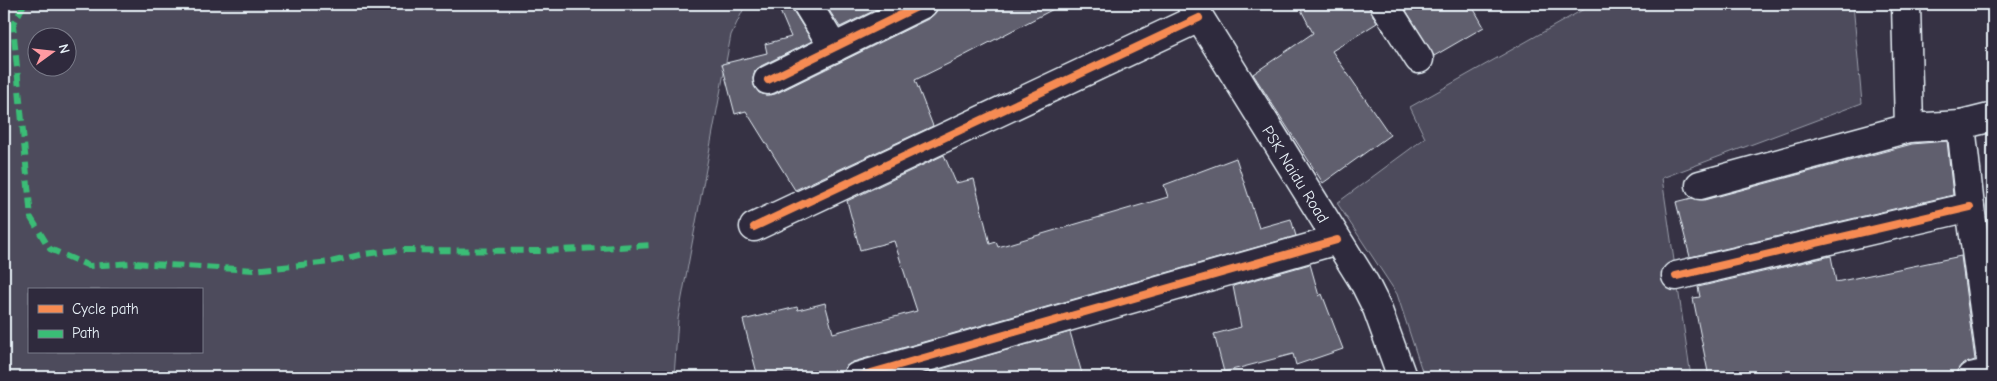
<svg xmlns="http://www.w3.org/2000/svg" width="1997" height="381" font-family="'Comic Neue',sans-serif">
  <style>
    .green { fill: #4d4b5c; stroke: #9a9eaa; fill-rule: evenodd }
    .building { fill: #605e6e; stroke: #e8f1f8 }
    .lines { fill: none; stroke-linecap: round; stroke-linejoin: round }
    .street-casing { stroke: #e8f1f8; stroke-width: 31 }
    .secondary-casing { stroke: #e8f1f8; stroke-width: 31 }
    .street { stroke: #2f2a3d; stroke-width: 28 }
    .secondary { stroke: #2f2a3d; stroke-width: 28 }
    .quiet { stroke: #3abd76; stroke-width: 6; stroke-dasharray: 12 6; stroke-linecap: butt }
    .cycleway-casing { stroke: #2f2a3d; stroke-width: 11 }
    .cycleway { stroke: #f68b52; stroke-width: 8 }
    .labels { text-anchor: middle; stroke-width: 4; stroke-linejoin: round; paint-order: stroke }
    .street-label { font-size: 16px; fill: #e8f1f8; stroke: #2f2a3d }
  </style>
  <rect width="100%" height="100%" fill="#363244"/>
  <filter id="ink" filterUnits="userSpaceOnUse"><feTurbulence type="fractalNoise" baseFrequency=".02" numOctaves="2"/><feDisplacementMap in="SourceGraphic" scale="10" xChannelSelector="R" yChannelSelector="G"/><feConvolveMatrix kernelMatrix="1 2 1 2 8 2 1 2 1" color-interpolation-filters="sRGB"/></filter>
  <g filter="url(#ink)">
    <!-- green -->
    <g class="green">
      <path d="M4,4H746L731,35L678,319L674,377H4ZM38,38H68V68H38ZM29,290H201V352H29Z"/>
      <polygon points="1593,4 1853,4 1862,103 1662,178 1691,377 1424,377 1397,294 1337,203 1425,138 1410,107"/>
    </g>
    <!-- building -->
    <g class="building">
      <polygon points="777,4 791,4 794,12 812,41 761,66 755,71 753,78 754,86 759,93 766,95 775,94 930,18 936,12 938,4 1063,4 954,61 915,80 933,126 795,190 746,111 735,114 722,64 767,53 765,44 791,37"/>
      <polygon points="825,4 888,4 840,27"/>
      <polygon points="1298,4 1369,4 1371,12 1377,23 1332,51 1390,135 1323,183 1253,74 1313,33"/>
      <polygon points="1402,4 1471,4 1484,27 1434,56"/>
      <polygon points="1947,141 1953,195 1690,257 1676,202 1692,198 1704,200 1912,144"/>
      <polygon points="944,155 956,183 974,179 990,244 996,242 998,247 1168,197 1164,185 1236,158 1259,228 1291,219 1296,236 853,362 845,367 842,377 758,377 743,320 797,307 798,310 825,303 833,333 917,311 894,241 860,250 847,201"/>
      <polygon points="1831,256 1836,282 1961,256 1975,360 1961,365 1956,372 1956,377 1709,377 1693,298 1700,297 1698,287"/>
      <polygon points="1310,264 1319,296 1322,294 1343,349 1296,365 1293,354 1224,372 1214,334 1241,327 1233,286"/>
      <polygon points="1070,332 1083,377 913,377"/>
    </g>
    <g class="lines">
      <defs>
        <g id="street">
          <polyline points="807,4 834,48"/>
          <polyline points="1384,4 1419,59"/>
          <polyline points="1906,4 1909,128"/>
          <polyline points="768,80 923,4"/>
          <polyline points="1961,125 1970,207 1993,374"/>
          <polyline points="1700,185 1909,128 1961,125 1993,117"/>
          <polyline points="754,227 1199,18"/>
          <polyline points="1676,276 1970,207"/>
          <polyline points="857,377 1337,240"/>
          <polyline points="1971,377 1993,372"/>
        </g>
        <polyline id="secondary" points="1191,4 1365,284 1377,308 1402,377"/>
      </defs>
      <!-- street casing -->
      <use href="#street" class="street-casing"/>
      <!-- secondary casing -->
      <use href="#secondary" class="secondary-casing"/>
      <!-- street -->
      <use href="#street" class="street"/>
      <!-- secondary -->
      <use href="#secondary" class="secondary"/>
      <!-- quiet -->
      <polyline class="quiet" points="24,4 13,25 31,218 50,249 89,266 133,263 254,270 330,262 364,254 398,250 543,251 654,245"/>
      <defs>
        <g id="cycleway">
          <polyline points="768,80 923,4"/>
          <polyline points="754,227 1199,18"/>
          <polyline points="1676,276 1970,207"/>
          <polyline points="857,377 1337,240"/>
        </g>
      </defs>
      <!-- cycleway casing -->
      <use href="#cycleway" class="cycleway-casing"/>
      <!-- cycleway -->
      <use href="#cycleway" class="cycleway"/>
    </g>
  </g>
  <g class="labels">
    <!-- street labels -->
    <g class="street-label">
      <text transform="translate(1296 174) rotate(58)" y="6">PSK Naidu Road</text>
    </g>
  </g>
  <!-- margin -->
  <rect width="1997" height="381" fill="none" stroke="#2f2a3d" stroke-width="20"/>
  <rect x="10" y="10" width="1977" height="361" fill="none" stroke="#e8f1f8" stroke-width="2" filter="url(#ink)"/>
  <!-- legend -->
  <rect x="28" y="288" width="175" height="65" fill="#2f2a3d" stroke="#797a88"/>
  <rect x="38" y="305" width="25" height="8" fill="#f68b52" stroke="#797a88"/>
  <text x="72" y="314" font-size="15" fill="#e8f1f8">Cycle path</text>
  <rect x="38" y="330" width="25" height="8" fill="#3abd76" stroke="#797a88"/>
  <text x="72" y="338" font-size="15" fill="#e8f1f8">Path</text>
  <!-- north arrow -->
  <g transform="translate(52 52) rotate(75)"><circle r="24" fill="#2f2a3d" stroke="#797a88"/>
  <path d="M0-4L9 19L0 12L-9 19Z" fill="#ff9aa2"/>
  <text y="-8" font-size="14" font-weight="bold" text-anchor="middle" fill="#e8f1f8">N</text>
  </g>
</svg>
